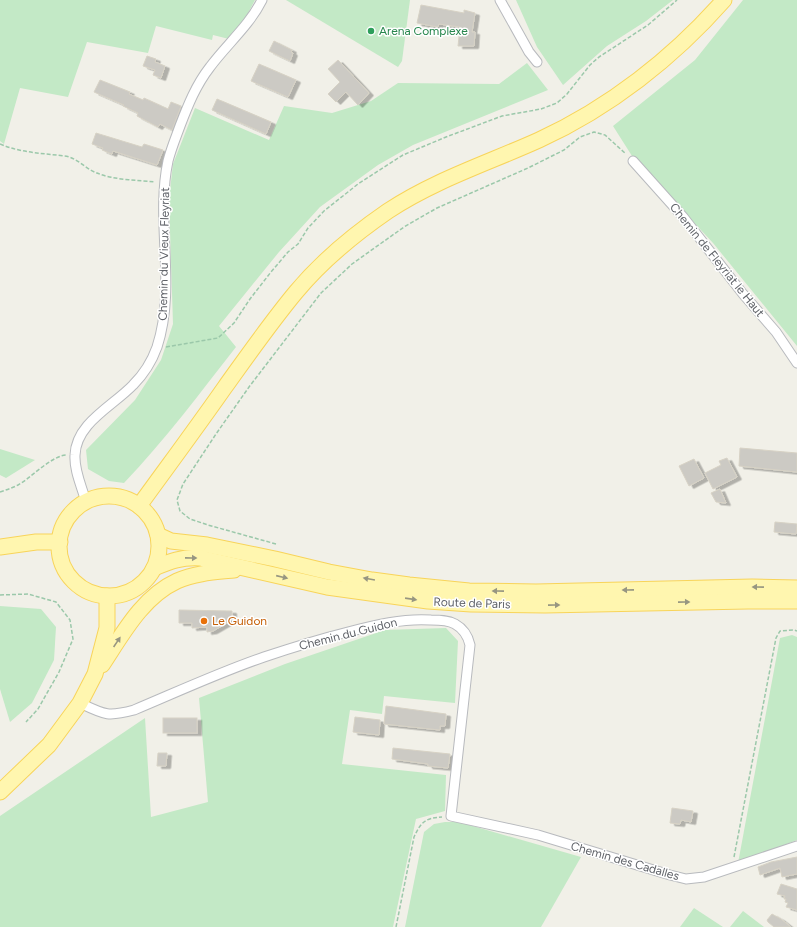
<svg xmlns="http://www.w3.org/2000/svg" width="797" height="927" font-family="Figtree,sans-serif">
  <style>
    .green { fill: #c3e9c6 }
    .building { fill: #cccac4; stroke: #d7d2c5; filter: url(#shadow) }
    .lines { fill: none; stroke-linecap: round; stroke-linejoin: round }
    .minor-casing { stroke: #b8babe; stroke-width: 11 }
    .primary-casing { stroke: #f8d45a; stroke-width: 17 }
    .path { stroke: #9bc8aa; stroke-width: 1.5; stroke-dasharray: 4 2; stroke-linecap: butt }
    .minor { stroke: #fff; stroke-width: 9 }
    .primary { stroke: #fff6af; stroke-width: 15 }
    .oneway { fill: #979681 }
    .leisure-dot { fill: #2e9e5b; stroke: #fff; stroke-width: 1.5 }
    .food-dot { fill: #e8710a; stroke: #fff; stroke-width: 1.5 }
    .labels { text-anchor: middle; stroke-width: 3; stroke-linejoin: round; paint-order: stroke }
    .leisure-label { font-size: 12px; fill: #27864d; stroke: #fff; text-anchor: start }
    .street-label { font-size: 12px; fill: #5f6268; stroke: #fff }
    .food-label { font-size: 12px; fill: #c56008; stroke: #fff; text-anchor: start }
  </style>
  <defs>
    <filter id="shadow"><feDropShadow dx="4.5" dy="2.5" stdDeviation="0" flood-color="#0004"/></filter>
  </defs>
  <rect width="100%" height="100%" fill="#f1f0e8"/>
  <!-- green -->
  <g class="green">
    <polygon points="0,0 255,0 246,17 229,39 213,35 212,40 156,26 148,53 87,42 68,97 20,88 4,144 0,141"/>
    <polygon points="286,0 410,0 402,61 398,67"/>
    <polygon points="516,0 673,0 646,21 607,46 563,85 537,47"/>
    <polygon points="743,0 797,0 797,346 713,243 632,156 613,126 695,60"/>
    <path d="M527,63L548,90L413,145L378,165L320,207L279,252L219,326L236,347C200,393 165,440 124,483L109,481L88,469L86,450L135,400L161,360L173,324L169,199L173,164L195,108L269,140L284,106L332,113L371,101L398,83L499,84Z"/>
    <polygon points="0,449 35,460 6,478 0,475"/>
    <polygon points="0,606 41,609 56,627 54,660 32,703 10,722 0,689"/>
    <polygon points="446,628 458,641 455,703 384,696 382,714 350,710 342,764 446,775 445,811 416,819 393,927 0,927 0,816 145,718 151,817 208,802 199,698 285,664 385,630"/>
    <polygon points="792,635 797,637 797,840 738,863 780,638"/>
    <polygon points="445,822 459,822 581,857 541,927 405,927 424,832 434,824"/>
    <polygon points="694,908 723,927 680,927"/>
    <polygon points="743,911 764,927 730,927"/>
  </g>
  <!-- building -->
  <g class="building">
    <polygon points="421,5 464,13 464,10 475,13 472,32 475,32 474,46 458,46 460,27 439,24 438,27 417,23"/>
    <polygon points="274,41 292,50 291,52 293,53 290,61 269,51"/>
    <polygon points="147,56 156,59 155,62 165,66 161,78 153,75 155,70 143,66"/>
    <polygon points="338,60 369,93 358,105 346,92 336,102 328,94 340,82 328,69"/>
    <polygon points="259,64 296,80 288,97 251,81"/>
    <polygon points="100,80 130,92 129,94 143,100 144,98 168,109 171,102 181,106 172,130 160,124 158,127 137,116 138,113 123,106 124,105 94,92"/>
    <polygon points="217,99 271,122 266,134 212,110"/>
    <polygon points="96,133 142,147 144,144 163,150 157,165 113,151 112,154 102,150 103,148 92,144"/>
    <polygon points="740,448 797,453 797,472 739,466"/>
    <polygon points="727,458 737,477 713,489 705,473 721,465 719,461"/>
    <polygon points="694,459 704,478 689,486 679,466"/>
    <polygon points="720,489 726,503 716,502 711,493"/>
    <polygon points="775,522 797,524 796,534 774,532"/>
    <polygon points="179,610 232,611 232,620 213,631 207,632 207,627 192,628 192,623 179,623"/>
    <polygon points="386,706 446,714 445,726 440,726 440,730 384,724"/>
    <polygon points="355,717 380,720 379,735 353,732"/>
    <rect x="163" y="718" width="34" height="15"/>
    <polygon points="393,748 450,754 448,768 428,766 428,764 392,759"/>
    <polygon points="158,753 167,753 166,766 157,766"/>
    <polygon points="672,808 693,811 691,822 681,820 680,824 670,823"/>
    <polygon points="797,857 797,874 782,877 780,868 760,875 758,867 771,862"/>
    <polygon points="781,884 797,889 797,910 786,907 788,903 785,902 786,899 784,899 785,896 777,894"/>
    <polygon points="772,914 781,919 791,927 774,927 768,922 767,920"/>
  </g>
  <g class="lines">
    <defs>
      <g id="minor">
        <polyline points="500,0 529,52 537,62"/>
        <polyline points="633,161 684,218 743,294 776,332 797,363"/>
        <path d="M86,502C82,487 74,471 75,455C76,423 113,406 133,385C143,375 152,361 157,347C177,286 155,222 168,161C171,149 176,137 180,126C188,105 196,85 210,67C227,44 249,26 262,0"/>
        <path d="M80,703C105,715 108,717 134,710C177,692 220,672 264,657C291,648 320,639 348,632C375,625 403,618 431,620C439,620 448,620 455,624C464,629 468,636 470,645L451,816L538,835L670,875L686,879L704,877L797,846"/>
      </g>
      <g id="primary">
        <circle cx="109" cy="546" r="50"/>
        <path d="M139,506C168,466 197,427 225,387C248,355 271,322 296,292C321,262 356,233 388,211C435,180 488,163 539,140C609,108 673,58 724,0"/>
        <polyline points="158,535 171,541 207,545 275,559 329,572 372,580 409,585 469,591 536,592 752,587 797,588"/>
        <polyline points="0,547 36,542 60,542"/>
        <path d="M154,568C171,561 181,557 200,558L327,587L428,601L471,604L545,605L748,601H797"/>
        <path d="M102,665C122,635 142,597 177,581C195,573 214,572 234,570"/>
        <polyline points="0,792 49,745 80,703 95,674 107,628 107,596"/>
      </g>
    </defs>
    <!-- minor casing -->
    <use href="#minor" class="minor-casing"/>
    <!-- primary casing -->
    <use href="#primary" class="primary-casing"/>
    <!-- path -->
    <g class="path">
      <path d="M0,144C21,153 42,153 64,156C77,157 85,169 97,173C113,180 137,180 155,182"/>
      <polyline points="166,347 218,338 234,323 250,299 271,272 288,252 298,244 308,228 324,211 358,184 403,155 446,137 502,116 541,109 557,103 567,94 590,65 599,57 648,25 677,0"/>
      <path d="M0,492C6,490 12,488 18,485C31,478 52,455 67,455"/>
      <polyline points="276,544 208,525 190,519 180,511 177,500 183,484 216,434 249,387 321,293 352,264 404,227 437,208 528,168 564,150 580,137 594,132 605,135 626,154"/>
      <polyline points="0,595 28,594 56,602 70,620 73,639 59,672 38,709 26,722"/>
      <polyline points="734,857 776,638 780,631 794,630 797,631"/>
      <path d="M396,927L414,837C421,822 425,818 442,817"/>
    </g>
    <!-- minor -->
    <use href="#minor" class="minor"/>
    <!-- primary -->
    <use href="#primary" class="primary"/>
  </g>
  <!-- one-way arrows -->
  <defs><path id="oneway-solid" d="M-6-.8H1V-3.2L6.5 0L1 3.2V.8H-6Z"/></defs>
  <g class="oneway">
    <use href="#oneway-solid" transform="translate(191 558) rotate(1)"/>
    <use href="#oneway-solid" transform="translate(282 577) rotate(13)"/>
    <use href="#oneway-solid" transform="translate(369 579) rotate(-170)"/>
    <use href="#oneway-solid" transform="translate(758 587) rotate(-179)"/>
    <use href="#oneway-solid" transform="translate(628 590) rotate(179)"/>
    <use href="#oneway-solid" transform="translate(498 591) rotate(-179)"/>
    <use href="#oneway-solid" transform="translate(411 599) rotate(8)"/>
    <use href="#oneway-solid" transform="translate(684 602) rotate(-1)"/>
    <use href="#oneway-solid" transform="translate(554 605) rotate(-1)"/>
    <use href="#oneway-solid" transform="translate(117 642) rotate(-56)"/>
  </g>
  <!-- markers -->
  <circle class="leisure-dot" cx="371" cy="31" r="4"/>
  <circle class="food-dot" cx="204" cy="621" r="4"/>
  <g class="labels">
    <!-- leisure labels -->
    <g class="leisure-label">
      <text x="379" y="35">Arena Complexe</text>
    </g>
    <!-- street labels -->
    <g class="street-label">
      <text transform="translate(164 254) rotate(-89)" y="4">Chemin du Vieux Fleyriat</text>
      <text transform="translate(717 260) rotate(51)" y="4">Chemin de Fleyriat le Haut</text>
      <text transform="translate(472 603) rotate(2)" y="4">Route de Paris</text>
      <text transform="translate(348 634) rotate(-14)" y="4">Chemin du Guidon</text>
      <text transform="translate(625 861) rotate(16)" y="4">Chemin des Cadalles</text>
    </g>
    <!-- food labels -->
    <g class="food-label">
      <text x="212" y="625">Le Guidon</text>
    </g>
  </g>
</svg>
